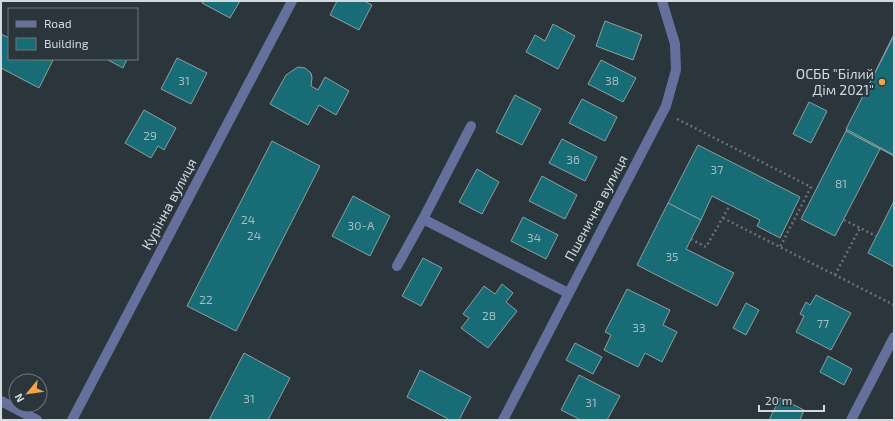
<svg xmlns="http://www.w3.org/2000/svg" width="895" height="421" font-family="'Exo 2',sans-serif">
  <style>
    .building { fill: #186c75; stroke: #8e9fa1 }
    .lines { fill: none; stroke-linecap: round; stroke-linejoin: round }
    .path { stroke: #687278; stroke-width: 2.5; stroke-dasharray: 2 3; stroke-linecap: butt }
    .minor { stroke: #66709c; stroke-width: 10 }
    .poi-dot { fill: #f4a443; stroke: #2a353c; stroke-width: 1.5 }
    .labels { text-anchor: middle; stroke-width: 4; stroke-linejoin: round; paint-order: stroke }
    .number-label { font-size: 12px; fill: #a4bec4 }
    .poi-label { font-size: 14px; fill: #d3d9de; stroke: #2a353c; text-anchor: end }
    .street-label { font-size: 14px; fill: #d3d9de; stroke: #2a353c }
  </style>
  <rect width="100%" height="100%" fill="#2a353c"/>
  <!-- building -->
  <g class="building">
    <polygon points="203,1 240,1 230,18 202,3"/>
    <polygon points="337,1 364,1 372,5 359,30 330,15"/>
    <polygon points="605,21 642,35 633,60 596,46"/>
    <polygon points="553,24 575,36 558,69 526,52 535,35 545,41"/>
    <polygon points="1,34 9,38 9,59 53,60 39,88 1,68"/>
    <polygon points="894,34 894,156 846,131"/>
    <polygon points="894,36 894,155 846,129"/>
    <polygon points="177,58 207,73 191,104 161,89"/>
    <polygon points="106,59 127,59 123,68"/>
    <polygon points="601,60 636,78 623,102 588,84"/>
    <polygon points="298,67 305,68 311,73 312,78 311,86 318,90 325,77 349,91 336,115 319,105 308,125 270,104 286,75"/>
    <polygon points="515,95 541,109 522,145 496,132"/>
    <polygon points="582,99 617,117 605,141 569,123"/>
    <polygon points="809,102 827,111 811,143 793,134"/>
    <polygon points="144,110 176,128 164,150 158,146 151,158 125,143"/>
    <polygon points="846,131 880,149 835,236 801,219"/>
    <polygon points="562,139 597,157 585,181 549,163"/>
    <polygon points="272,141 320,166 236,331 187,306"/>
    <polygon points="698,145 800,197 780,238 757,226 760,220 712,196 701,220 668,203"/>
    <polygon points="477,169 499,182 482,214 459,202"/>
    <polygon points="542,176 577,195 565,219 529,201"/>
    <polygon points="353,196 390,216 370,256 332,236"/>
    <polygon points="894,201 894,267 868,253"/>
    <polygon points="668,203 701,220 686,249 734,273 717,306 637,265"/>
    <polygon points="523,217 558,235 546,259 511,241"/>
    <polygon points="423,258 442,268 421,306 402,296"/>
    <polygon points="502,284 513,293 506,302 517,311 488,348 461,328 469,318 463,314 484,286 495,294"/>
    <polygon points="627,289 670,310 663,325 677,332 662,362 645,353 638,367 604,350 611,335 605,332"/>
    <polygon points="816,295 851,313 831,350 796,332 804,316 800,314 806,302 810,305"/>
    <polygon points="746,303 759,310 746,335 733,328"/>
    <polygon points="575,343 602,357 593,374 566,360"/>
    <polygon points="244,353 290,378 268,420 209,420"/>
    <polygon points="828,356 852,369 844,385 820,372"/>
    <polygon points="420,370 471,397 459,420 450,420 407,397"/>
    <polygon points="579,375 620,396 607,420 581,420 561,410"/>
    <polygon points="780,398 804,410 800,420 769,420"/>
  </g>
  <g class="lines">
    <!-- path -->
    <g class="path">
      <polyline points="677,119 811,187 780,247"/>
      <polyline points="723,218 894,305"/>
      <polyline points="844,220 876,236"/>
      <polyline points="691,239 706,247 730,205"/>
      <polyline points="835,275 860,228"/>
    </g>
    <!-- minor -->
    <g class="minor">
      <polyline points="423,219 471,126"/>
      <polyline points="397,266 423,219 568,293"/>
      <polyline points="1,401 37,420"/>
      <polyline points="72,420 292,1"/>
      <polyline points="503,420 666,106 676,70 675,44 662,1"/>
      <polyline points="851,420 894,337"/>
    </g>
  </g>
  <!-- markers -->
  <circle class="poi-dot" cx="882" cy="82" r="4"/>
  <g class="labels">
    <!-- number labels -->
    <g class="number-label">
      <text x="184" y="85">31</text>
      <text x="612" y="85">38</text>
      <text x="150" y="140">29</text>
      <text x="573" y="164">36</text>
      <text x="717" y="174">37</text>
      <text x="841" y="188">81</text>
      <text x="248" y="224">24</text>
      <text x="361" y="230">30-А</text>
      <text x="254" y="240">24</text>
      <text x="534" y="242">34</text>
      <text x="672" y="261">35</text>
      <text x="206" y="304">22</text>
      <text x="489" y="320">28</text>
      <text x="823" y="328">77</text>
      <text x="639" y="332">33</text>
      <text x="249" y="403">31</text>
      <text x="591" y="407">31</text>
    </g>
    <!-- poi labels -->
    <g class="poi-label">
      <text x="874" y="79">ОСББ "Білий<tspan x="874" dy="16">Дім 2021"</tspan></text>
    </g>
    <!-- street labels -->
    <g class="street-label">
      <text transform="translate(169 204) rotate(-62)" y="5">Курінна вулиця</text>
      <text transform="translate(596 208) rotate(-62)" y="5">Пшенична вулиця</text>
    </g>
  </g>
  <!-- border -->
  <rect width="895" height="421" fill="none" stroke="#d3d9de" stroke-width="4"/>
  <!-- legend -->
  <rect x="8" y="8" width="130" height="52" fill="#2a353c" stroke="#6e777d"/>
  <rect x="16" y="21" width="20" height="6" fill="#66709c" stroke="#6e777d"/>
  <text x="44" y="28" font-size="12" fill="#d3d9de">Road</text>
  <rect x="16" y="38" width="20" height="12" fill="#186c75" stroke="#6e777d"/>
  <text x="44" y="48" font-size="12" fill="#d3d9de">Building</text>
  <!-- north arrow -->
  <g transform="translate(28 393) rotate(241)"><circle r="19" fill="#2a353c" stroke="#6e777d"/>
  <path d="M0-3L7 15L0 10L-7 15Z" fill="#f4a443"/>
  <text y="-6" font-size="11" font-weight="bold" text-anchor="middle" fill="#d3d9de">N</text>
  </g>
  <!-- scale -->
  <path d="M759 405v6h65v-6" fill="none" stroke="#d3d9de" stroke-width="2"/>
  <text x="765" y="405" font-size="12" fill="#d3d9de" stroke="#2a353c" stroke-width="3" paint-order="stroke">20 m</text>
</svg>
